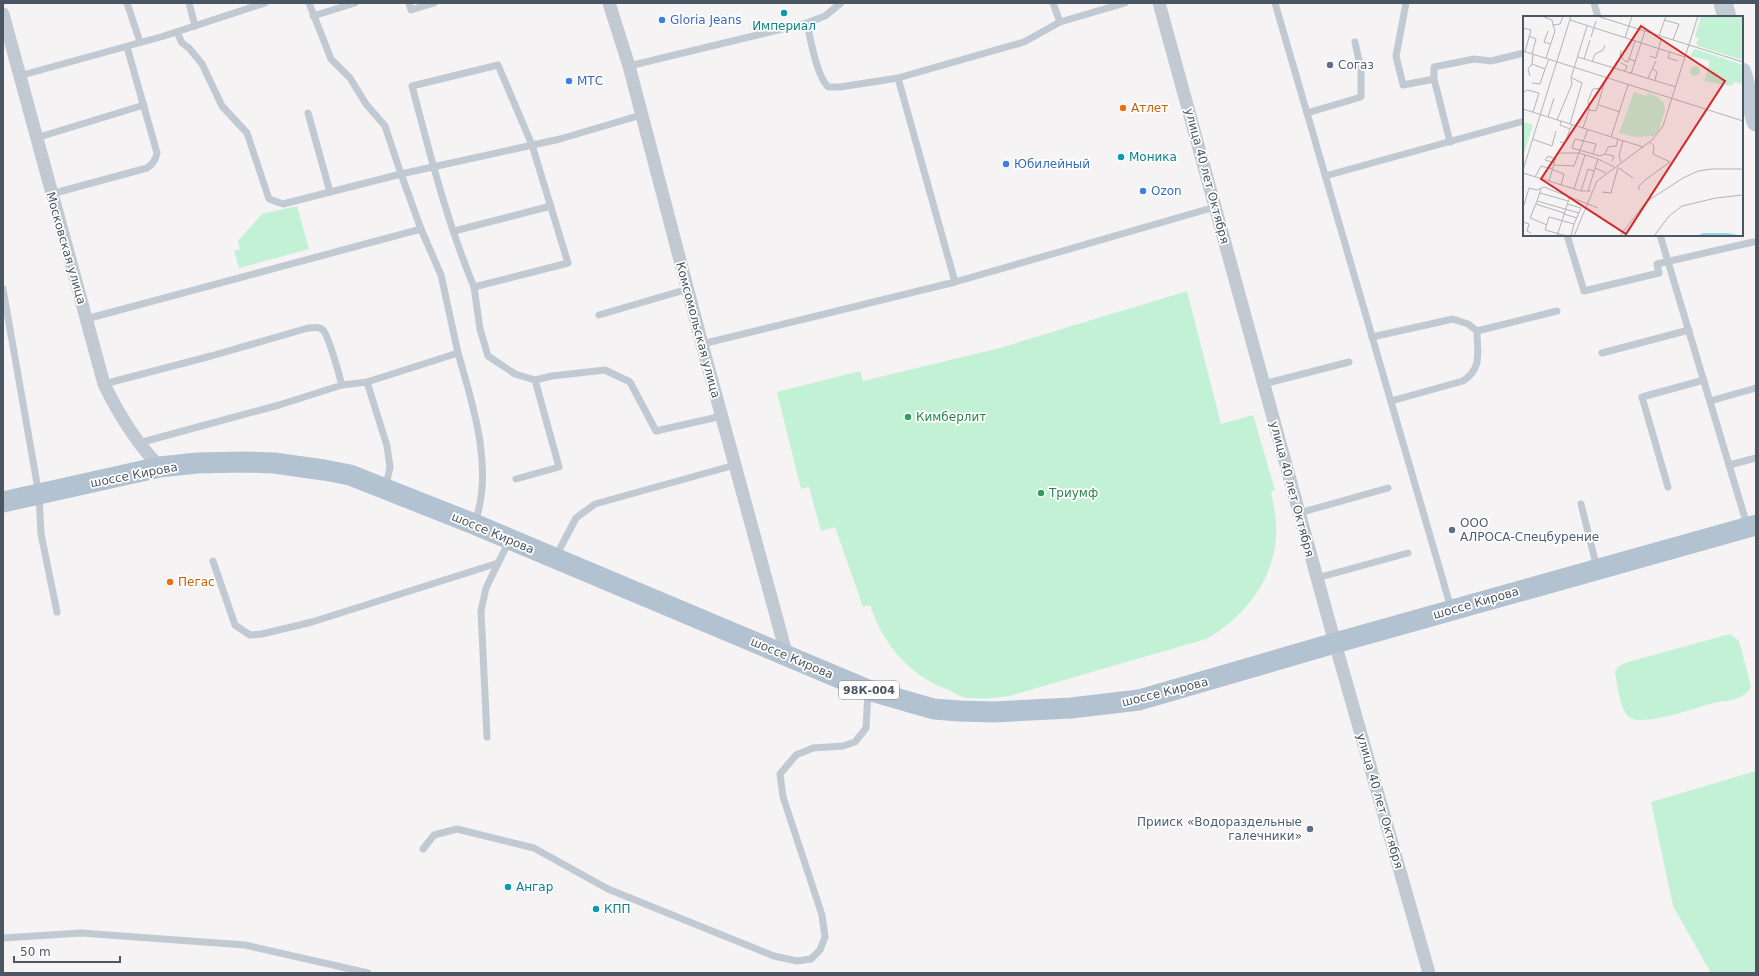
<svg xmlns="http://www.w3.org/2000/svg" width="1759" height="976" font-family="'DejaVu Sans',sans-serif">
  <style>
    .green { fill: #c3f1d5 }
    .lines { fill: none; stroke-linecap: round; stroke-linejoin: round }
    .service { stroke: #c1cad2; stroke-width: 7 }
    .minor { stroke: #c1cad2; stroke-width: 13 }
    .secondary { stroke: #c1cbd6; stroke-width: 19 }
    .primary { stroke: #b3c2d1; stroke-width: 21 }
    .culture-dot { fill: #0f9aa8; stroke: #fff; stroke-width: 1.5 }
    .shop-dot { fill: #3f7fe0; stroke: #fff; stroke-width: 1.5 }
    .service-dot { fill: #5c6f8a; stroke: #fff; stroke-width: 1.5 }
    .food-dot { fill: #e8710a; stroke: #fff; stroke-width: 1.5 }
    .leisure-dot { fill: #2e9e5b; stroke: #fff; stroke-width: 1.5 }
    .labels { text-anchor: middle; stroke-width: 3.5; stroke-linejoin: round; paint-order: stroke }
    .shield { fill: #fff; stroke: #808990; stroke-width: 1 }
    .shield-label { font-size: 11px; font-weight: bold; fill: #4a5661 }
    .shop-label { font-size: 12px; fill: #366cbe; stroke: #fff; text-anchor: start }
    .culture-label { font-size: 12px; fill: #0d838f; stroke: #fff; text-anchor: start }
    .service-label { font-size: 12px; fill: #4e5e75; stroke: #fff; text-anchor: start }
    .food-label { font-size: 12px; fill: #c56008; stroke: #fff; text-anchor: start }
    .street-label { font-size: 12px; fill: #4a5661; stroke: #fff }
    .leisure-label { font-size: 12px; fill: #27864d; stroke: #fff; text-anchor: start }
    .inset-road { fill: none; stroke: #b1b4b9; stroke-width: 1 }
    .view { fill: #d62828; fill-opacity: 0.15; stroke: #d62828; stroke-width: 2 }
    .inset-edge { fill: none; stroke: #4a5661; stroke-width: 2 }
  </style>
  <rect width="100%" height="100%" fill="#f5f3f3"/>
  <!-- green -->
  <g class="green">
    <polygon points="297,206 309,249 239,268 234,251 240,249 238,241 262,214"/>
    <path d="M1187,291L1221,424L1253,415L1275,490L1271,491C1273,503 1276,513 1276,525C1279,573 1247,616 1206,639L1009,696C995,698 977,700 963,697C957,695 952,691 946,689C908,674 883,644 870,605L863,607L835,527L821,531L809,487L801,489L777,392L860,371L863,381L1000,348Z"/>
    <path d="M1730,634L1739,641L1751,686C1748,693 1743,697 1735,699C1729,701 1723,701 1717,702C1701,706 1639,729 1628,716C1620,708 1617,683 1615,672L1619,666L1628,662Z"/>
    <polygon points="1756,771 1756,973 1711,973 1673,906 1651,802"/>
  </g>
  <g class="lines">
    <!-- service -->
    <g class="service">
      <polyline points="127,3 140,42"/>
      <polyline points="189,3 195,26"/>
      <polyline points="309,3 331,59 350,78 366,104 385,126 401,174 560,139 641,115"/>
      <polyline points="409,3 411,10 434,3"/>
      <polyline points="1053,3 1060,22"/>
      <polyline points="1275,3 1451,608"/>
      <polyline points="1406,3 1396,56 1403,85 1434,79 1450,142"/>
      <polyline points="1594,3 1598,17"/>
      <polyline points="313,16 355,3"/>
      <polyline points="807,23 825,16 841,3"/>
      <polyline points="177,32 182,43 189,48 202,64 222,106 247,133 269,199 283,204 401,174 421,229 441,275 458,353"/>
      <path d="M498,65L532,145L568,263L474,287C447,222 430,154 412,86Z"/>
      <path d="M629,66L807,23C811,41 816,74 828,87H840L898,78L1024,42L1060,22L1125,3"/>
      <polyline points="19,76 164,36 265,3"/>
      <polyline points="898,78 955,282"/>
      <polyline points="1434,79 1434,67 1474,59 1491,61 1524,53"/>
      <polyline points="308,113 330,192"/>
      <polyline points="1307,113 1361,97 1361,70 1355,42"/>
      <polyline points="36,138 144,105"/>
      <polyline points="1325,176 1524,121"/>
      <path d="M51,194L147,168C153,164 156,160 157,153L127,47"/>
      <polyline points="454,231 551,206"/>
      <polyline points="1567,235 1584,291 1659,273 1657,264 1753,242"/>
      <polyline points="1660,235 1747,525"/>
      <polyline points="474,287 480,329 488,356 515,374 535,380"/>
      <polyline points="3,289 39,495 41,534 57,612"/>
      <polyline points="599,315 688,289"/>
      <polyline points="86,319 421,229"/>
      <polyline points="1372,337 1453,319 1468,324 1477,331 1557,311"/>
      <polyline points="702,344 955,282 1215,207"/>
      <polyline points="1602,353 1689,330"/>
      <polyline points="367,382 387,446 390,467 386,486"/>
      <path d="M104,384L211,356L308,328C313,328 319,326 323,330C329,336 339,375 342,385"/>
      <polyline points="1264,384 1349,362"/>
      <path d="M1391,401L1463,381C1483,368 1477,352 1477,331"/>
      <polyline points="1710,401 1756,388"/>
      <path d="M139,443L279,405L342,385L367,382L458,353C473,405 494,469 475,522"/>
      <polyline points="1729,465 1756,458"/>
      <polyline points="516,479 559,467 535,380 552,376 605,370 630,382 656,431 722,416"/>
      <polyline points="1668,487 1642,397 1704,380"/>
      <polyline points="1581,504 1597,568"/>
      <polyline points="1299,513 1388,488"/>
      <polyline points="556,556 576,518 595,504 735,465"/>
      <polyline points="213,561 235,625 250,635 262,634 312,622 498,563"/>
      <polyline points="1317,578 1408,553"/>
      <polyline points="487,737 481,611 486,588 509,541"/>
      <polyline points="423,849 434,835 457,829 534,848 608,889 774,956 797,961 811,959 820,950 825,937 822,915 783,797 780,774 796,755 813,748 843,746 855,742 866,728 868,692"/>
      <polyline points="3,938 81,933 245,945 368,973"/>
    </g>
    <!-- minor -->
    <g class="minor">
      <polyline points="609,3 629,66 702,344 787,656"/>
      <polyline points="1159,3 1335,643 1429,973"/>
      <path d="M3,14L104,384C119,415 136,443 160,467"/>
    </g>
    <!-- secondary -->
    <g class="secondary">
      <polyline points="1723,3 1727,17"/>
      <polyline points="1742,72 1756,122"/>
    </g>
    <!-- primary -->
    <polyline class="primary" points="3,502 160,467 197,463 246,462 274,463 324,470 350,475 474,524 868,690 916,704 934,709 959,711 993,712 1071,708 1139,700 1335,643 1756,525"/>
  </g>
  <!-- markers -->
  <g class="culture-dot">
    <circle cx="784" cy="13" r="4"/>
    <circle cx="1121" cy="157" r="4"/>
    <circle cx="508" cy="887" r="4"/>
    <circle cx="596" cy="909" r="4"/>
  </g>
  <g class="shop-dot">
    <circle cx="662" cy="20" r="4"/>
    <circle cx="569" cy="81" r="4"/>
    <circle cx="1006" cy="164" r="4"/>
    <circle cx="1143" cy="191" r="4"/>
  </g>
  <g class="service-dot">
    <circle cx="1330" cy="65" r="4"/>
    <circle cx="1452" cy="530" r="4"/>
    <circle cx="1310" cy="829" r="4"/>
  </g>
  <g class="food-dot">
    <circle cx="1123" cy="108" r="4"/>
    <circle cx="170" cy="582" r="4"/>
  </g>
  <g class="leisure-dot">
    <circle cx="908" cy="417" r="4"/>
    <circle cx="1041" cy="493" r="4"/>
  </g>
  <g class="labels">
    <!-- shield labels -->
    <rect class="shield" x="839" y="681" width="60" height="18" rx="3"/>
    <g class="shield-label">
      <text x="869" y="694">98К-004</text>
    </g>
    <!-- shop labels -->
    <g class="shop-label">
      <text x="670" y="24">Gloria Jeans</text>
      <text x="577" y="85">МТС</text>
      <text x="1014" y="168">Юбилейный</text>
      <text x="1151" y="195">Ozon</text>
    </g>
    <!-- culture labels -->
    <g class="culture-label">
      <text x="784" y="30" text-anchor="middle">Империал</text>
      <text x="1129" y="161">Моника</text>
      <text x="516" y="891">Ангар</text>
      <text x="604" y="913">КПП</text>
    </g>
    <!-- service labels -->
    <g class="service-label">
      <text x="1338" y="69">Согаз</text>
      <text x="1460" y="527">ООО<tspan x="1460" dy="14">АЛРОСА-Спецбурение</tspan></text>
      <text x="1302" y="826" text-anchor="end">Прииск «Водораздельные<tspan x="1302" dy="14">галечники»</tspan></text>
    </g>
    <!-- food labels -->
    <g class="food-label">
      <text x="1131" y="112">Атлет</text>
      <text x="178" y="586">Пегас</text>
    </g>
    <!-- street labels -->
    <g class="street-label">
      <text transform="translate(1207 176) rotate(75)" y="4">улица 40 лет Октября</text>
      <text transform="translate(66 248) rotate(74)" y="4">Московская улица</text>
      <text transform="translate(698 330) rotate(75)" y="4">Комсомольская улица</text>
      <text transform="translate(134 475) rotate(-11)" y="4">шоссе Кирова</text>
      <text transform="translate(1292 489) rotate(75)" y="4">улица 40 лет Октября</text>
      <text transform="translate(493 533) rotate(23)" y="4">шоссе Кирова</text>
      <text transform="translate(1476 603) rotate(-16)" y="4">шоссе Кирова</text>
      <text transform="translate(792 658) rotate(23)" y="4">шоссе Кирова</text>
      <text transform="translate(1165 692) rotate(-14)" y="4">шоссе Кирова</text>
      <text transform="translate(1380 801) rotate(74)" y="4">улица 40 лет Октября</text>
    </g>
    <!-- leisure labels -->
    <g class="leisure-label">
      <text x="916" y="421">Кимберлит</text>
      <text x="1049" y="497">Триумф</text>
    </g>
  </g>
  <!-- overview -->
  <g transform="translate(1523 16)">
    <rect width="220" height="220" fill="#f5f3f3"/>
    <path d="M178,0H220V44L175,30L173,27L176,23L172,21ZM172,33L220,49V68L212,66L208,70L181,65L187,45L167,40ZM167 55a5 5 0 1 1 10 0a5 5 0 1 1-10 0ZM111,76L124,80L125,77L133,80L141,87L142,94L136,114L131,120L111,121L96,117ZM2,106L10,109L0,140V113Z" fill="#c3f1d5"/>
    <path d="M180,217H205L220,220H174Z" fill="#90daee"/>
    <path class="inset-road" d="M19,0L29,4L30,9M74,0L220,46M47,4L162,41M141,4L156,8L150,24M0,12L8,14L2,36M25,15L21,26L28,28M6,20L13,23L9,38M136,20L143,0M68,21L73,5M102,22L109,0M98,34L97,40L102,45L105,46L106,43L112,45M0,35L220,105M147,36L145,42L155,45M10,38L9,48L22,53L26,43M127,40L133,42L138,24M55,41L153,71M23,42L32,15L30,9L37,8L40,0M61,43L67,24M106,43L112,25M69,46L72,38L80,34L82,29M98,47L104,50L102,55M130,53L134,56L132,64M108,58L122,15M7,60L5,53L9,48M125,62L133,45M9,67L17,68L22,53M0,77L4,74L16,77L10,96M76,89L97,96M0,93L120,131M66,94L65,85L70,73L80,72M25,101L31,82M34,104L49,68L48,62L64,10M38,105L37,109L47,113L49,109M47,108L59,67L49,62M60,112L66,94L73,95L83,62M88,121L105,69M9,123L29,130L33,115M52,123L73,128L70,138L49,132ZM37,126L42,127L47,113M70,138L77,140L82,138M30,142L25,140L22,144L32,147M89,145L91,140L82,138L85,131L93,130L95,123M98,146L96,139L100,125M31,149L51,150L56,137L75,143M72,152L83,157M96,152L110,162M0,154L48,0M30,154L41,158L38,169M0,157L58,175H68M12,161L18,150L30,153M26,165L34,137H56L65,113M18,173L14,185L56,197M51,173L62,139M116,174V170L122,164L147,146L130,138L131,130L127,126M58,175L65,153L71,155M65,175L75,143L91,151M79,176L88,177L95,151M17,177L45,185M14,185L7,202L24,209M13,188L41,197M44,188L58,192L51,208M1,189L6,172L14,174L21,171L75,192M41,198L54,202M0,206L6,208L4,215L8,217M34,220L47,180M44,220L22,214L26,201L51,208L48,220M51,220L74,165L129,124L140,110L175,0M97,220L123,186L160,162L175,155L189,153H220M131,220L146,200L159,190L193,182L220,179"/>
    <path class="view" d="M118,10L202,65L103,218L18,163Z"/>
    <rect width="220" height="220" class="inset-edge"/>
  </g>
  <!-- border -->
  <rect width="1759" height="976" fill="none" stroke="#4a5661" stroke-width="8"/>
  <!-- scale -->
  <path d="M14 956v6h106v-6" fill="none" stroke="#4a5661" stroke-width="2"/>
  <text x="20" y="956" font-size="12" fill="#4a5661" stroke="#ffffff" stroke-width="3" paint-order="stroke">50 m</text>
</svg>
